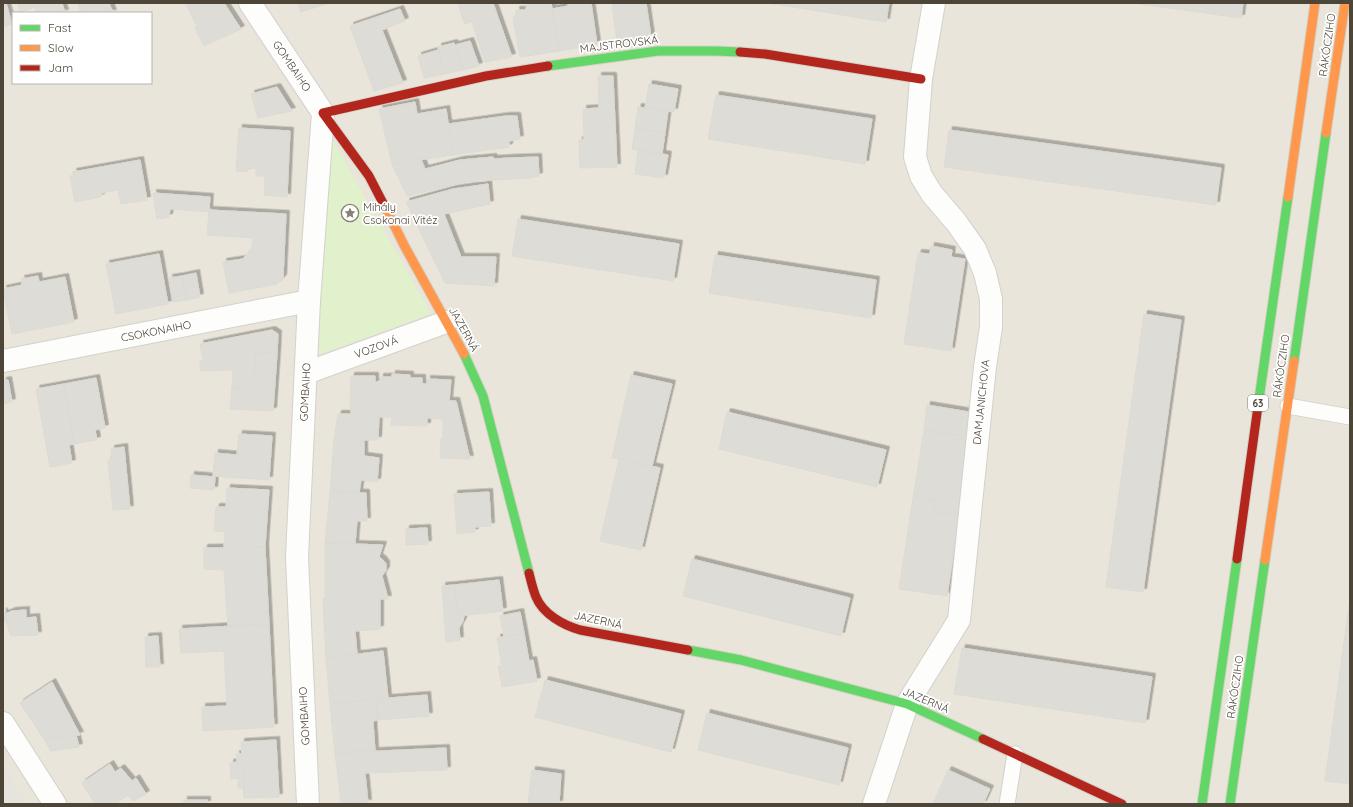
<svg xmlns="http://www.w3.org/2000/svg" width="1353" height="807" font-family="Quicksand,sans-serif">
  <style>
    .residential { fill: #e9e5db; fill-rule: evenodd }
    .industrial { fill: #e7e3dd }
    .green { fill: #e0f1cc }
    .building { fill: #dedcd6; stroke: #dddad3; filter: url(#shadow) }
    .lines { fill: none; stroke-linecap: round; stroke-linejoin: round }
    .lane-casing { stroke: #d2d1cb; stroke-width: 17 }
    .street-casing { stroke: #d2d1cb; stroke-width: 24 }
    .fast-casing { stroke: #d4d1c4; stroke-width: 11 }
    .slow-casing { stroke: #d4d1c4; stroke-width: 11 }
    .jam-casing { stroke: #d4d1c4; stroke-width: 11 }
    .lane { stroke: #fdfdfc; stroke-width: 15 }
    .street { stroke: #fdfdfc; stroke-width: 22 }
    .fast { stroke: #63d668; stroke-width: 9 }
    .slow { stroke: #ff974d; stroke-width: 9 }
    .jam { stroke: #b3261e; stroke-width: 9 }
    .labels { text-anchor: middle; stroke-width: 3.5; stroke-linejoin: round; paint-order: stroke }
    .shield { fill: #fff; stroke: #827d73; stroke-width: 1 }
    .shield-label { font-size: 10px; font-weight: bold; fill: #4d4537 }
    .street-label { font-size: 11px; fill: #4d4537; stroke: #fff }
    .poi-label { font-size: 11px; fill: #4d4537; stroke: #fff; text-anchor: start }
  </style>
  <defs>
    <filter id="shadow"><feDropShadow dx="3.5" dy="-3.5" stdDeviation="0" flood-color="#0004"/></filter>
  </defs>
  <rect width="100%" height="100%" fill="#f4f3ee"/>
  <!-- residential -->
  <path class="residential" d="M3,3H1350V804H3ZM13,13H151V83H13Z"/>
  <!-- industrial -->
  <polygon class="industrial" points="3,767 27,804 3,804"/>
  <!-- green -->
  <polygon class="green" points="329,134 431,314 317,355"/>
  <!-- building -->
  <g class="building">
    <polygon points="3,3 6,3 12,24 3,27"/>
    <polygon points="17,3 62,3 65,13 37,13 35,7 21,12"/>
    <polygon points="78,3 109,3 113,13 81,13"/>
    <polygon points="185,3 224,3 241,29 204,46 195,28 197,26"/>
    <polygon points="298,3 329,3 301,12"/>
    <polygon points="458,3 493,3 512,57 485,62 472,22 465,24 462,17"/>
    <polygon points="551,3 560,51 520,57 513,17 517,16 516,10 525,10 528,4"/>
    <polygon points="568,3 591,3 597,44 560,51 552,9 568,6"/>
    <polygon points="625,3 646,3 651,37 617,42 612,5"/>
    <polygon points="767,3 889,3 886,22"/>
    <polygon points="1132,3 1243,3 1241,18"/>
    <polygon points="400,9 405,21 382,30 403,83 374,91 350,26"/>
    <polygon points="470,41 479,66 463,70 455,45"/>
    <polygon points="454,43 463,70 444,74 438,47"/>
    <polygon points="438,50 444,74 424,78 418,56"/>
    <polygon points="598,76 613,76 617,167 580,168 579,140 584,140 583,109 599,108"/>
    <polygon points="649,84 678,89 674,112 645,108"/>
    <polygon points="277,87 292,111 258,118 251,94"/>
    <polygon points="716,95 872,119 865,164 708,139"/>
    <polygon points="415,102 417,114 446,109 453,155 392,164 379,109"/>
    <polygon points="638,107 668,111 665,133 635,128"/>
    <polygon points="506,116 517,116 520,139 509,141 509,147 453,155 448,124"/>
    <polygon points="239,128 290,131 287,197 264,195 265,176 256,176 256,169 248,168 247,172 236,171"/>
    <polygon points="635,128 665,133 662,154 632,149"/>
    <polygon points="949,130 1221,168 1216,205 944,167"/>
    <polygon points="638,150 668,155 664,178 635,174"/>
    <polygon points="493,157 494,159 509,158 510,179 465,182 407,196 392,164 421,159 425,169 460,160"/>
    <polygon points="538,157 539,176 531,178 510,179 509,158"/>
    <polygon points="140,160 147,200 121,204 118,190 101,193 101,197 75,202 70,176 74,175 73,172"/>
    <polygon points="488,184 490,204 444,214 461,257 496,257 494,286 445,283 406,202 453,189"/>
    <polygon points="153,193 210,197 209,210 209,212 170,209 169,217 157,219"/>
    <polygon points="209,210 286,214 283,278 277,284 229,293 223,262 243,259 252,247 253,238 207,235"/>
    <polygon points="518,219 679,244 673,281 512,256"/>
    <polygon points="931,246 952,250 951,257 965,259 951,351 904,344 918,253 930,254"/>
    <polygon points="159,254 168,304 116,314 106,264"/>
    <polygon points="715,255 876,280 871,318 709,293"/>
    <polygon points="196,273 200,297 187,300 182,276"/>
    <polygon points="38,276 39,282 65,277 74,322 12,334 3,289 22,285 21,279"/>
    <polygon points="182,276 187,300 173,302 169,278"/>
    <polygon points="1144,314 1181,320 1143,592 1106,587"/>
    <polygon points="272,330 278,334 277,354 256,352 254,382 246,382 245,388 232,387 233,370 200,371 200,361 203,360 200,344"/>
    <polygon points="256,352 277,354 273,411 230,409 232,387 245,388 246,382 254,382"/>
    <polygon points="392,374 410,375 410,378 422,378 422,383 424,384 427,384 427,379 451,380 449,401 456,401 470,459 440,458 441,438 443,438 443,419 427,418 427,426 391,425 392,417 379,417 378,440 334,440 338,414 351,414 351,406 350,406 351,376 375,376 375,382 378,382 378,381 380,381 380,377 392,377"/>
    <polygon points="631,375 672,384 652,466 612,458"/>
    <polygon points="96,378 105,428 95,430 97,440 74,444 64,384"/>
    <polygon points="8,380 12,402 3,404 3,381"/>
    <polygon points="64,384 74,444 69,445 72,463 50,467 36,389"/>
    <polygon points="927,405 975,413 971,437 924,430"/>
    <polygon points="727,412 886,450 877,487 719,449"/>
    <polygon points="924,430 971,437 959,516 934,512 936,501 913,498"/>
    <polygon points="239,434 272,436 269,480 213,476 215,453 237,455"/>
    <polygon points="334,440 364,440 364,456 379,458 377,482 361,480 359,493 330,492"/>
    <polygon points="124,447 130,509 113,510 108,460 112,460 111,449"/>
    <polygon points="619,459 660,468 641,550 600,541"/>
    <polygon points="191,475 215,477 214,490 190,488"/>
    <polygon points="227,488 269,490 265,547 224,548"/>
    <polygon points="330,492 366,493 367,521 357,521 355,544 325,543"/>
    <polygon points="489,492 491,526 475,527 475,532 457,534 454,494"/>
    <polygon points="913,498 936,501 934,512 959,516 947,596 899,589"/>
    <polygon points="216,507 227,507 225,532 214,531"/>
    <polygon points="427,528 428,544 406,545 406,529"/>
    <polygon points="325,543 383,545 379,557 383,560 386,564 386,570 382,576 388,599 325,599"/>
    <polygon points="265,547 269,624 228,626 224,570 204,569 204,548"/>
    <polygon points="692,559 850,598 841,636 683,596"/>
    <polygon points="499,580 503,611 458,616 454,585"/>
    <polygon points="454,585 458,616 464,616 463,621 459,628 460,640 446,642 442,586"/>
    <polygon points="323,599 380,599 380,629 355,631 357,654 326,658"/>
    <polygon points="1350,599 1350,784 1325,781"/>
    <polygon points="26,610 26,618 36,617 38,635 11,636 6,621 3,623 3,611 5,614 12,611"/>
    <polygon points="520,612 524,633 504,637 500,616"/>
    <polygon points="269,624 274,727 203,731 202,707 227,706 224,651 181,653 179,629"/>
    <polygon points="524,633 529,661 533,660 537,681 502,687 498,666 502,666 497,638"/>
    <polygon points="158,636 160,667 146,667 145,637"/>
    <polygon points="962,648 1152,677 1145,723 954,694"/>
    <polygon points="383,651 388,698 330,704 326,658"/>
    <polygon points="545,680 681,714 671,752 535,717"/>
    <polygon points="52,682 80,735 44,739 20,703"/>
    <polygon points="427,695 429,716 378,720 376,699"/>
    <polygon points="376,699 378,720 373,721 375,751 335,753 330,704"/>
    <polygon points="707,713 848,748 839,785 698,750"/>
    <polygon points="76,735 79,747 51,751 44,739"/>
    <polygon points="276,740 279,797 244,798 241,742"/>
    <polygon points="446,748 447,770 365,773 368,803 341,802 335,753"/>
    <polygon points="236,754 242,754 244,788 238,788 238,778 231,779 230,763 237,762"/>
    <polygon points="110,764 115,772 121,768 132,781 136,778 146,794 133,801 128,795 115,804 95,804 82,783"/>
    <polygon points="532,770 561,774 559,804 528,804"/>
    <polygon points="948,770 990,789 983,804 933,804"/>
    <rect x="184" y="800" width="23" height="4"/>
  </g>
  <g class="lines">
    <defs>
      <g id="lane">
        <polyline points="1288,406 1350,417"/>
        <polyline points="1007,804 1015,754"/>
      </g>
      <g id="street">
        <polyline points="250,3 323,113 309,301 297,557 308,804"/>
        <polyline points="3,361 309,301"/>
        <polyline points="306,373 446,322"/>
        <polyline points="3,723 55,804"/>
        <polyline points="874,804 907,704 959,620 985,367 991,327 991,299 985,273 975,249 956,222 932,194 921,176 915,157 921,79 934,3"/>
      </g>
      <g id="fast">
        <polyline points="548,66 658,51 716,51 740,52"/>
        <polyline points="464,354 483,396 529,573"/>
        <polyline points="1294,361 1326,133"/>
        <polyline points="1258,406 1288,197"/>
        <polyline points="688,650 741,660 907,704 983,739"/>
        <polyline points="1202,804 1237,559"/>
        <polyline points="1230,804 1265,560"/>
      </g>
      <g id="slow">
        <polyline points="1326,133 1345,3"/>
        <polyline points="1288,197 1315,3"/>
        <polyline points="384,205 405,247 464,354"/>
        <polyline points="1265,560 1294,361"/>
      </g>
      <g id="jam">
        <polyline points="740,52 765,54 921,79"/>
        <polyline points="384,205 369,176 323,113 486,76 548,66"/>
        <polyline points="1237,559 1258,406"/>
        <path d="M529,573C531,581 533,590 536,597C543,614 563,625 580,630L688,650"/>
        <polyline points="983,739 1122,804"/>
      </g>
    </defs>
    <!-- lane casing -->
    <use href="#lane" class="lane-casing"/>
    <!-- street casing -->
    <use href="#street" class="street-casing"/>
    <!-- fast casing -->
    <use href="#fast" class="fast-casing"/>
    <!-- slow casing -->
    <use href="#slow" class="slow-casing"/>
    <!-- jam casing -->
    <use href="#jam" class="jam-casing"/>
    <!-- lane -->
    <use href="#lane" class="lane"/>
    <!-- street -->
    <use href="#street" class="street"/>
    <!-- fast -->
    <use href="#fast" class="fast"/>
    <!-- slow -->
    <use href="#slow" class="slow"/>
    <!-- jam -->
    <use href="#jam" class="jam"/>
  </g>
  <!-- icons -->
  <defs>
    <symbol id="sight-ring" viewBox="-11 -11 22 22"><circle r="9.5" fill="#fff" stroke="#878277" stroke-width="1.5"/><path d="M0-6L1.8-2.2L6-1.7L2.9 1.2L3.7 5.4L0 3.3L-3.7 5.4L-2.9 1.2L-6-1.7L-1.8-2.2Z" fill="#878277"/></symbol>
  </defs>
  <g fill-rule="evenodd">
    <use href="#sight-ring" x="340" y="203" width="20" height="20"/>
  </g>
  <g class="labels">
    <!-- shield labels -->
    <rect class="shield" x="1248" y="395" width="20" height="16" rx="3"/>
    <g class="shield-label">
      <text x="1258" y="407">63</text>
    </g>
    <!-- street labels -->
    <g class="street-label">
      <text transform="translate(619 44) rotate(-7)" y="4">MAJSTROVSKÁ</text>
      <text transform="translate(1327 45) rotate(-82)" y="4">RÁKÓCZIHO</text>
      <text transform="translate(292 66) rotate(56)" y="4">GOMBAIHO</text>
      <text transform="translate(464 329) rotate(61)" y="4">JAZERNÁ</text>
      <text transform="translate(156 331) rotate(-11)" y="4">CSOKONAIHO</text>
      <text transform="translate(376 347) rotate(-20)" y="4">VOZOVÁ</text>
      <text transform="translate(1281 366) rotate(-82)" y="4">RÁKÓCZIHO</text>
      <text transform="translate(305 392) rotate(-87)" y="4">GOMBAIHO</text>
      <text transform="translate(981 402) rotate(-84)" y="4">DAMJANICHOVA</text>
      <text transform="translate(598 620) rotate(12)" y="4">JAZERNÁ</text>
      <text transform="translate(1235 687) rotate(-82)" y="4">RÁKÓCZIHO</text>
      <text transform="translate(926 700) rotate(23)" y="4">JAZERNÁ</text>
      <text transform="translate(304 716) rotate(-93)" y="4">GOMBAIHO</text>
    </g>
    <!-- poi labels -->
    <g class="poi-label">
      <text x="363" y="211">Mihály<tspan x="363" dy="13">Csokonai Vitéz</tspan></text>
    </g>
  </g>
  <!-- border -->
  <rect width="1353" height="807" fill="none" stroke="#4d4537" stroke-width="8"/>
  <!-- legend -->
  <rect x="12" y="12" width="140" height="72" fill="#ffffff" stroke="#b8b5af"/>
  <rect x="20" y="25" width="20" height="6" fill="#63d668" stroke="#b8b5af"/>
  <text x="48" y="32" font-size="12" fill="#4d4537">Fast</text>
  <rect x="20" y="45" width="20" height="6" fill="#ff974d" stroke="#b8b5af"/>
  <text x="48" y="52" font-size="12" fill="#4d4537">Slow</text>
  <rect x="20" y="65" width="20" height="6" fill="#b3261e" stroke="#b8b5af"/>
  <text x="48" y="72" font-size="12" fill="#4d4537">Jam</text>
</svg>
